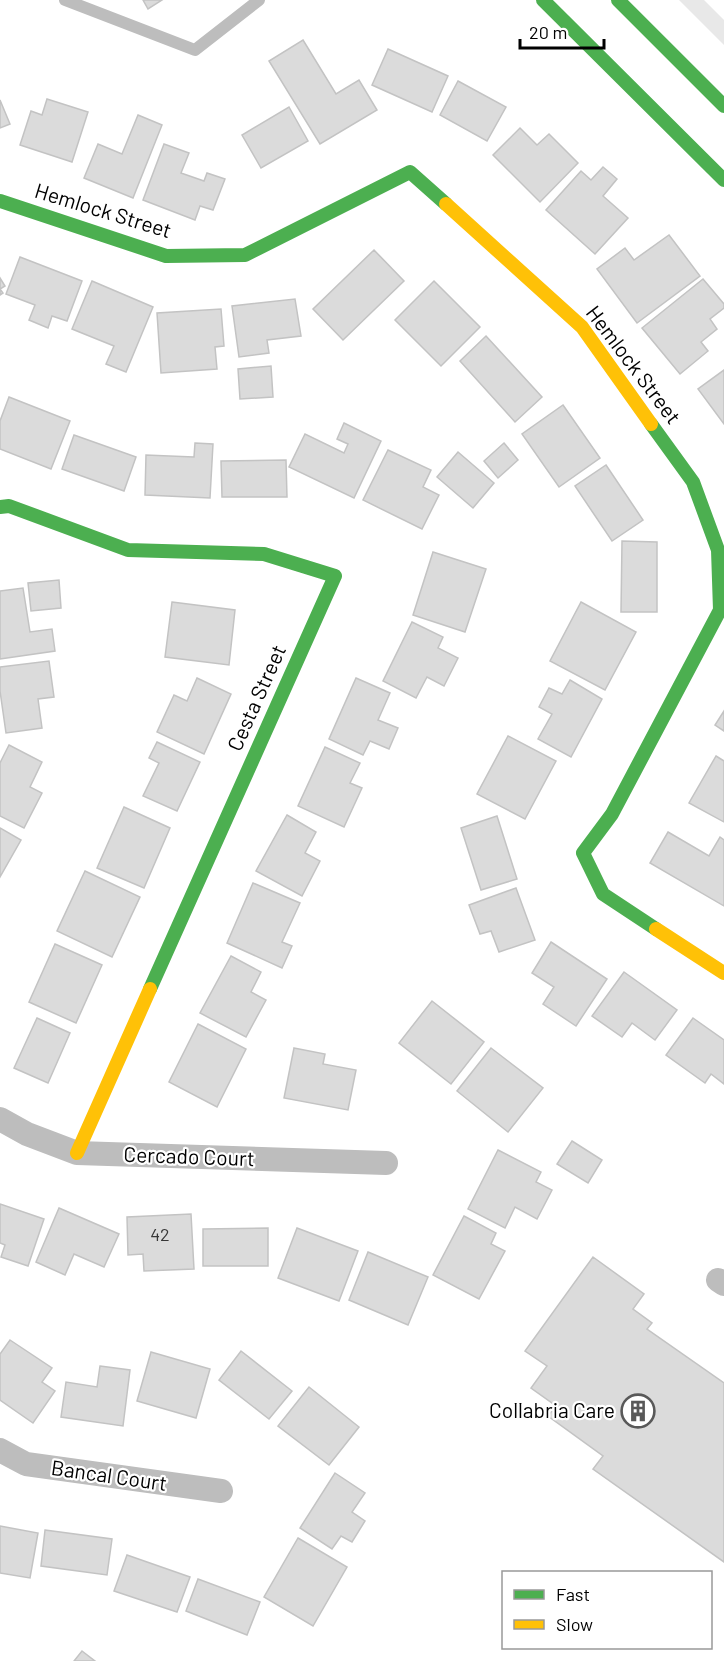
<svg xmlns="http://www.w3.org/2000/svg" width="724" height="1661" font-family="Barlow,sans-serif">
  <style>
    .green { fill: #e8e8e8 }
    .building { fill: #dbdbdb; stroke: #c3c3c3; stroke-width: 1.5 }
    .lines { fill: none; stroke-linecap: round; stroke-linejoin: round }
    .lane { stroke: #bdbdbd; stroke-width: 12 }
    .street { stroke: #bdbdbd; stroke-width: 24 }
    .fast { stroke: #4caf50; stroke-width: 14 }
    .slow { stroke: #ffc107; stroke-width: 14 }
    .labels { text-anchor: middle; stroke-width: 4.5; stroke-linejoin: round; paint-order: stroke }
    .number-label { font-size: 18px; fill: #373737 }
    .street-label { font-size: 21px; fill: #000; stroke: #fff }
    .poi-label { font-size: 21px; fill: #000; stroke: #fff; text-anchor: end }
  </style>
  <rect width="100%" height="100%" fill="#fff"/>
  <!-- green -->
  <polygon class="green" points="679,0 704,0 724,20 724,45"/>
  <!-- building -->
  <g class="building">
    <polygon points="143,0 162,0 148,9"/>
    <polygon points="303,40 336,94 359,80 377,110 320,144 269,61"/>
    <polygon points="388,49 448,76 432,112 372,85"/>
    <polygon points="458,81 506,107 487,141 440,115"/>
    <polygon points="47,99 88,112 72,162 20,145 31,111 42,115"/>
    <polygon points="0,100 10,124 0,128"/>
    <polygon points="289,107 308,141 261,168 242,135"/>
    <polygon points="138,115 162,125 133,198 84,178 98,144 122,154"/>
    <polygon points="520,128 537,145 549,134 578,163 540,202 493,155"/>
    <polygon points="164,144 189,153 181,173 204,181 207,173 225,179 213,210 200,206 195,220 143,200"/>
    <polygon points="603,167 617,179 603,196 628,218 595,254 546,210 581,171 591,180"/>
    <polygon points="669,235 700,276 637,323 597,269 625,248 634,260"/>
    <polygon points="374,250 404,281 343,340 313,309"/>
    <polygon points="20,257 82,281 67,321 52,316 48,328 29,320 35,305 6,294"/>
    <polygon points="0,278 5,286 0,289 3,293 0,295"/>
    <polygon points="703,279 724,304 724,308 710,319 717,329 701,342 708,351 680,374 642,328"/>
    <polygon points="92,281 153,307 126,372 106,364 114,346 72,329"/>
    <polygon points="434,281 480,327 441,366 395,320"/>
    <polygon points="295,299 301,336 267,340 269,353 239,357 232,306"/>
    <polygon points="221,309 224,346 215,347 217,369 161,373 157,313"/>
    <polygon points="486,336 542,397 515,422 460,361"/>
    <polygon points="271,366 273,397 240,399 238,369"/>
    <polygon points="724,370 724,424 698,389"/>
    <polygon points="9,397 70,421 51,469 0,449 0,421"/>
    <polygon points="563,405 600,458 559,487 522,434"/>
    <polygon points="344,423 381,441 354,498 289,467 305,434 344,453 348,444 337,439"/>
    <polygon points="74,435 136,457 124,491 62,469"/>
    <polygon points="195,443 213,444 210,498 145,495 146,455 194,457"/>
    <polygon points="504,443 518,460 498,478 484,461"/>
    <polygon points="388,450 431,470 423,487 439,495 422,529 363,500"/>
    <polygon points="458,452 494,483 473,508 437,477"/>
    <polygon points="286,460 287,497 222,497 221,461"/>
    <polygon points="606,465 643,520 612,541 575,486"/>
    <polygon points="622,541 657,542 657,612 621,612"/>
    <polygon points="433,552 486,569 465,632 413,615"/>
    <polygon points="59,580 61,608 31,611 28,583"/>
    <polygon points="23,588 30,632 52,629 55,651 0,659 0,591"/>
    <polygon points="172,602 235,610 229,665 165,657"/>
    <polygon points="581,602 636,632 605,690 550,661"/>
    <polygon points="412,622 443,637 438,648 458,658 444,686 427,677 416,698 383,681"/>
    <polygon points="49,661 54,697 38,699 42,728 6,733 0,691 0,667"/>
    <polygon points="197,678 231,694 204,754 157,732 174,695 187,701"/>
    <polygon points="356,678 390,693 378,720 398,728 389,749 370,741 363,755 329,739"/>
    <polygon points="570,680 602,699 571,757 538,739 552,714 539,707 549,688 562,694"/>
    <polygon points="724,711 724,731 715,725"/>
    <polygon points="508,736 556,761 525,819 477,794"/>
    <polygon points="157,742 200,762 177,811 143,796 159,763 149,758"/>
    <polygon points="9,745 42,762 30,787 42,793 24,828 0,816 0,763"/>
    <polygon points="325,747 360,763 350,783 362,788 344,827 298,806"/>
    <polygon points="716,756 724,761 724,822 689,803"/>
    <polygon points="124,807 170,828 144,888 97,868"/>
    <polygon points="287,815 316,832 305,853 320,861 302,896 256,871"/>
    <polygon points="497,816 517,879 481,890 461,828"/>
    <polygon points="0,828 21,840 0,877"/>
    <polygon points="668,832 709,856 720,837 724,840 724,906 650,863"/>
    <polygon points="85,871 140,897 112,957 57,931"/>
    <polygon points="253,883 300,903 282,942 292,946 282,968 227,943"/>
    <polygon points="516,888 535,940 499,952 491,931 480,934 469,905"/>
    <polygon points="551,942 607,979 576,1026 543,1004 554,987 532,973"/>
    <polygon points="55,944 102,965 76,1023 29,1002"/>
    <polygon points="231,956 261,972 251,992 266,1000 246,1037 200,1013"/>
    <polygon points="624,972 677,1010 655,1040 632,1023 622,1037 592,1016"/>
    <polygon points="432,1001 484,1042 451,1084 399,1043"/>
    <polygon points="37,1018 70,1033 48,1083 14,1068"/>
    <polygon points="693,1018 724,1040 724,1084 711,1074 705,1083 666,1055"/>
    <polygon points="198,1024 246,1049 217,1107 169,1082"/>
    <polygon points="294,1048 325,1054 323,1064 356,1070 348,1110 284,1098"/>
    <polygon points="491,1048 543,1088 508,1132 457,1091"/>
    <polygon points="572,1141 602,1160 588,1183 557,1164"/>
    <polygon points="498,1150 541,1172 536,1182 552,1190 537,1219 515,1207 505,1228 468,1209"/>
    <polygon points="0,1204 44,1219 28,1266 1,1257 5,1245 0,1243"/>
    <polygon points="59,1208 119,1234 104,1267 74,1254 65,1275 36,1262"/>
    <polygon points="191,1214 194,1269 144,1271 143,1254 128,1255 127,1217"/>
    <polygon points="464,1216 496,1233 491,1244 505,1251 479,1299 433,1275"/>
    <polygon points="268,1228 268,1266 203,1266 203,1229"/>
    <polygon points="297,1228 358,1251 339,1301 278,1278"/>
    <polygon points="368,1252 428,1277 408,1325 349,1300"/>
    <polygon points="593,1257 644,1294 633,1309 652,1323 647,1329 724,1383 724,1562 593,1469 603,1456 548,1416 556,1406 531,1388 547,1366 525,1351"/>
    <polygon points="10,1340 52,1368 42,1382 55,1391 33,1423 0,1400 0,1354"/>
    <polygon points="241,1351 292,1391 269,1419 219,1380"/>
    <polygon points="151,1352 210,1369 196,1418 137,1401"/>
    <polygon points="100,1366 130,1370 123,1426 61,1417 66,1382 97,1387"/>
    <polygon points="309,1387 359,1427 329,1465 278,1426"/>
    <polygon points="335,1473 365,1493 352,1512 365,1521 352,1542 341,1536 332,1549 300,1528"/>
    <polygon points="0,1526 38,1533 30,1578 0,1573"/>
    <polygon points="45,1530 112,1539 107,1575 41,1566"/>
    <polygon points="298,1538 347,1567 313,1626 264,1597"/>
    <polygon points="127,1555 190,1577 177,1612 114,1591"/>
    <polygon points="198,1579 260,1602 247,1635 186,1611"/>
    <polygon points="82,1651 95,1661 74,1661"/>
  </g>
  <g class="lines">
    <!-- lane -->
    <polyline class="lane" points="65,0 195,50 259,0"/>
    <!-- street -->
    <g class="street">
      <polyline points="0,1119 27,1134 77,1153 386,1163"/>
      <polyline points="718,1280 724,1284"/>
      <polyline points="0,1450 26,1464 221,1491"/>
    </g>
    <!-- fast -->
    <g class="fast">
      <polyline points="543,0 724,180"/>
      <polyline points="618,0 724,106"/>
      <polyline points="0,201 166,256 245,255 410,172 446,204"/>
      <polyline points="651,424 693,482 718,550 720,610 612,814 583,853 603,894 656,929"/>
      <polyline points="0,507 9,506 128,550 264,554 335,576 150,989"/>
    </g>
    <!-- slow -->
    <g class="slow">
      <polyline points="446,204 582,327 651,424"/>
      <polyline points="656,929 724,973"/>
      <polyline points="77,1153 150,989"/>
    </g>
  </g>
  <!-- icons -->
  <defs>
    <symbol id="building-ring" viewBox="-11 -11 22 22"><circle r="9.5" fill="#fff" stroke="#595959" stroke-width="1.5"/><path d="M-4-6H4V6H1V3H-1V6H-4ZM-2.5-4.3h1.7v1.8h-1.7ZM.8-4.3h1.7v1.8H.8ZM-2.5-1h1.7V.8h-1.7ZM.8-1h1.7V.8H.8Z" fill="#595959"/></symbol>
  </defs>
  <g fill-rule="evenodd">
    <use href="#building-ring" x="619" y="1392" width="38" height="38"/>
  </g>
  <g class="labels">
    <!-- number labels -->
    <g class="number-label">
      <text x="160" y="1241">42</text>
    </g>
    <!-- street labels -->
    <g class="street-label">
      <text transform="translate(103 211) rotate(17)" y="7">Hemlock Street</text>
      <text transform="translate(633 365) rotate(53)" y="7">Hemlock Street</text>
      <text transform="translate(257 698) rotate(-66)" y="7">Cesta Street</text>
      <text transform="translate(189 1157) rotate(2)" y="7">Cercado Court</text>
      <text transform="translate(109 1476) rotate(8)" y="7">Bancal Court</text>
    </g>
    <!-- poi labels -->
    <g class="poi-label">
      <text x="615" y="1418">Collabria Care</text>
    </g>
  </g>
  <!-- legend -->
  <rect x="502" y="1571" width="210" height="78" fill="#ffffff" stroke="#999999" stroke-width="1.5"/>
  <rect x="514" y="1590" width="30" height="9" fill="#4caf50" stroke="#999999" stroke-width="1.5"/>
  <text x="556" y="1601" font-size="18" fill="#000000">Fast</text>
  <rect x="514" y="1620" width="30" height="9" fill="#ffc107" stroke="#999999" stroke-width="1.5"/>
  <text x="556" y="1631" font-size="18" fill="#000000">Slow</text>
  <!-- scale -->
  <path d="M520 39v9h84v-9" fill="none" stroke="#000000" stroke-width="3"/>
  <text x="529" y="39" font-size="18" fill="#000000" stroke="#ffffff" stroke-width="4.5" paint-order="stroke">20 m</text>
</svg>
